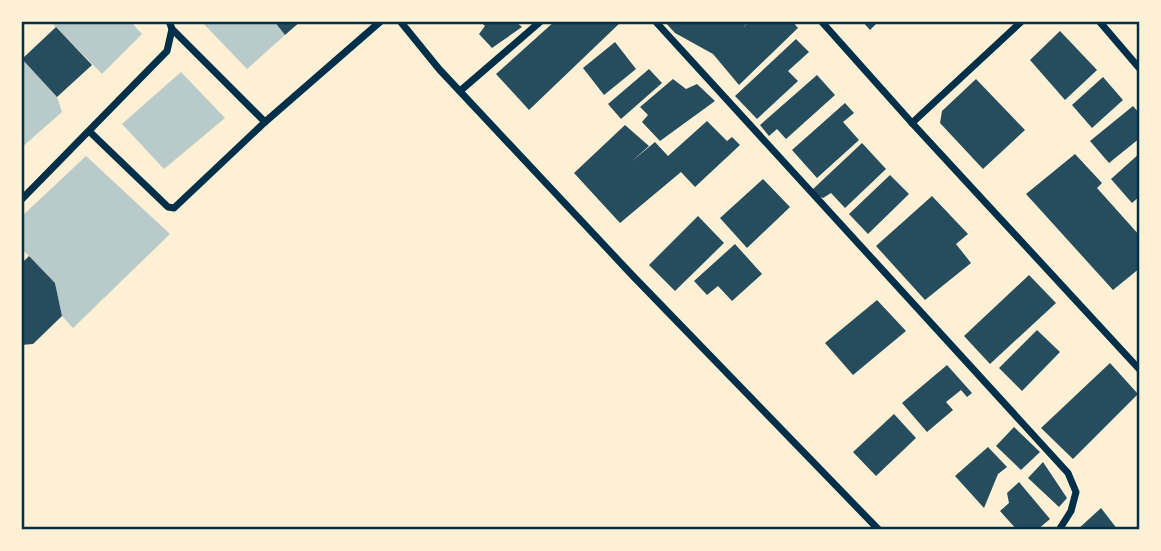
<svg xmlns="http://www.w3.org/2000/svg" width="1161" height="551" font-family="'Work Sans',sans-serif">
  <style>
    .green { fill: #b9caca }
    .building { fill: #264d5e }
    .lines { fill: none; stroke-linecap: round; stroke-linejoin: round }
    .minor { stroke: #003049; stroke-width: 7 }
    .neatline { fill: none; stroke: #003049; stroke-width: 2.5 }
  </style>
  <rect width="100%" height="100%" fill="#fdf0d5"/>
  <!-- green -->
  <g class="green">
    <polygon points="50,21 130,21 142,34 102,74"/>
    <polygon points="201,21 274,21 285,35 247,69"/>
    <polygon points="21,58 57,97 62,112 21,148"/>
    <polygon points="181,72 225,118 164,169 122,124"/>
    <polygon points="86,156 170,234 73,328 62,316 55,283 21,248 21,217"/>
  </g>
  <!-- building -->
  <g class="building">
    <polygon points="274,21 301,21 285,35"/>
    <polygon points="480,21 515,21 522,27 492,48 479,34 485,26"/>
    <polygon points="555,21 622,21 529,110 496,74"/>
    <polygon points="664,21 748,21 744,27 749,21 792,21 798,28 739,85 713,54 675,33"/>
    <polygon points="862,21 879,21 870,30"/>
    <polygon points="56,27 92,65 57,97 22,59"/>
    <polygon points="1060,31 1097,70 1065,100 1030,60"/>
    <polygon points="796,39 809,52 788,71 798,81 757,119 735,96"/>
    <polygon points="615,42 636,69 604,95 583,68"/>
    <polygon points="649,69 662,83 621,119 608,104"/>
    <polygon points="817,75 835,95 786,139 777,129 769,136 760,125"/>
    <polygon points="1103,77 1123,100 1092,128 1072,105"/>
    <polygon points="673,79 686,89 697,84 715,101 660,141 642,122 648,115 640,107"/>
    <polygon points="976,79 1025,130 983,169 940,123 942,111"/>
    <polygon points="845,103 854,113 843,122 859,140 817,178 792,150"/>
    <polygon points="1133,106 1140,114 1140,138 1109,163 1090,141"/>
    <polygon points="707,121 727,141 732,137 740,145 695,187 681,172 620,223 574,173 625,125 649,146 631,162 655,142 668,156"/>
    <polygon points="862,143 886,169 845,208 831,193 823,198 816,195 812,190"/>
    <polygon points="1140,153 1140,196 1132,203 1111,179"/>
    <polygon points="1075,154 1102,183 1097,188 1140,236 1140,268 1113,290 1026,194"/>
    <polygon points="890,175 909,194 868,234 849,214"/>
    <polygon points="763,179 790,207 747,248 720,218"/>
    <polygon points="932,196 968,234 956,244 971,263 925,300 876,246"/>
    <polygon points="698,216 724,243 675,291 649,265"/>
    <polygon points="735,244 762,274 732,301 718,286 707,295 694,281"/>
    <polygon points="29,256 55,283 62,316 33,344 21,345 21,264"/>
    <polygon points="1029,275 1056,303 990,364 964,336"/>
    <polygon points="877,300 906,331 853,375 825,343"/>
    <polygon points="1037,330 1060,352 1022,391 999,368"/>
    <polygon points="1110,363 1138,394 1073,459 1041,428"/>
    <polygon points="947,365 972,393 967,397 961,390 946,402 953,410 927,432 902,403"/>
    <polygon points="894,414 916,438 876,476 853,452"/>
    <polygon points="1014,427 1040,452 1021,470 996,446"/>
    <polygon points="988,447 1007,467 998,474 984,508 955,476"/>
    <polygon points="1043,462 1067,498 1059,507 1028,478"/>
    <polygon points="1019,482 1050,519 1037,530 1017,530 1000,511 1009,503 1007,493"/>
    <polygon points="1101,508 1118,530 1077,530"/>
  </g>
  <g class="lines">
    <!-- minor -->
    <g class="minor">
      <polyline points="400,21 439,69 632,275 879,530"/>
      <polyline points="655,21 1068,473 1076,492 1071,511 1059,530"/>
      <polyline points="821,21 912,123 1140,370"/>
      <polyline points="1099,21 1140,69"/>
      <polyline points="172,29 265,122"/>
      <polyline points="460,91 541,21"/>
      <polyline points="912,123 1022,21"/>
      <polyline points="90,132 168,207 174,208 265,122 381,21"/>
      <polyline points="21,200 167,51 172,29 169,21"/>
    </g>
  </g>
  <!-- border -->
  <rect width="1161" height="551" fill="none" stroke="#fdf0d5" stroke-width="46"/>
  <rect x="23" y="23" width="1115" height="505" class="neatline"/>
</svg>
